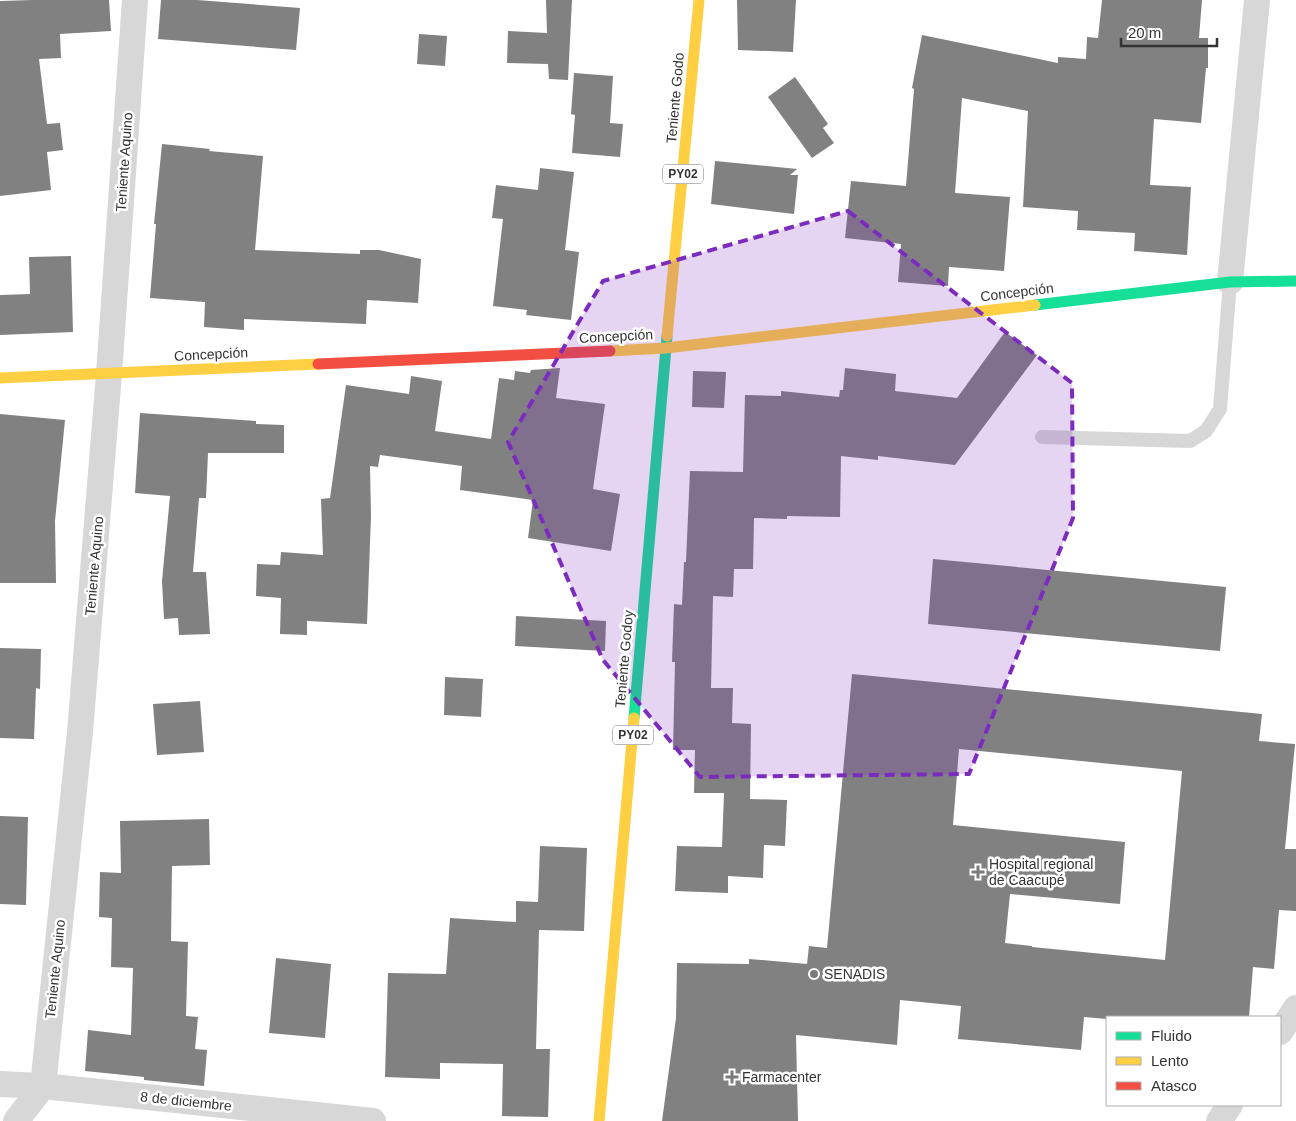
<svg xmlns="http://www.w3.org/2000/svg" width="1296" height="1121" font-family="Arial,sans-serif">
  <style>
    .building { fill: #818181; fill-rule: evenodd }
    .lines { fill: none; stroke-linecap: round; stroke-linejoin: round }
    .lane { stroke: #d7d7d7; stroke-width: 14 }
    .street { stroke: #d7d7d7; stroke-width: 26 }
    .fast { stroke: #16e098; stroke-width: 11 }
    .slow { stroke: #ffcf43; stroke-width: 11 }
    .jam { stroke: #f24e42; stroke-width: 11 }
    .marked { fill: #7b2cbf; fill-opacity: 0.2; stroke: #7b2cbf; stroke-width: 4; stroke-dasharray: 10 6; stroke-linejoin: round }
    .poi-dot { fill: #7a7a7a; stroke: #fff; stroke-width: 2 }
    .labels { text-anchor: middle; stroke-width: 5; stroke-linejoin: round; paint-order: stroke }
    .shield { fill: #fff; stroke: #707070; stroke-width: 1 }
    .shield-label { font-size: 12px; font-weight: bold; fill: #333 }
    .street-label { font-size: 14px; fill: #333; stroke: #fff }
    .poi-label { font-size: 14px; fill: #333; stroke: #fff; text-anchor: start }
  </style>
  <rect width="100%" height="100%" fill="#fff"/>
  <!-- building -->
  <g class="building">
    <polygon points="33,0 109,0 111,31 60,34 61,58 39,59 47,124 60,123 63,150 47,152 51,190 0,196 0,1"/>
    <polygon points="161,0 197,0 300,8 296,50 158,39"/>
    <polygon points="546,0 572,0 568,80 549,79 548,64 507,63 508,31 547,33"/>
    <polygon points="737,0 796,0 793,52 738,50"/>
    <polygon points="1102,0 1202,0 1199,38 1208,38 1208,68 1206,68 1201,123 1154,119 1150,185 1191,187 1187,255 1134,251 1135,233 1077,230 1078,211 1023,207 1028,111 962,98 955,193 1010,197 1004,271 949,267 948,286 898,282 901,244 845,238 851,181 906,186 914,89 912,88 922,35 1058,63 1058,57 1086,59 1087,37 1098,38"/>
    <polygon points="419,34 447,36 445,66 417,64"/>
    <polygon points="574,73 613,76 610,123 623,124 620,157 572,153 575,115 571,114"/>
    <polygon points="795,77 828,124 823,128 834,143 812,158 768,97"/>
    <polygon points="162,144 210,149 209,151 263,156 255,250 360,254 360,250 379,250 421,259 418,303 367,300 366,324 244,319 244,330 204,327 205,302 150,298 156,224 154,224"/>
    <polygon points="715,161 797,169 790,175 798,175 794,214 711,204"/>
    <polygon points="540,168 574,172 565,250 579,252 571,320 526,315 527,310 493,306 503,219 492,218 496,185 538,190"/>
    <polygon points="71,256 73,332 0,335 0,295 30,294 29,257"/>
    <polygon points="1005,332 1037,355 955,465 878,456 878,460 841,456 840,517 787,516 787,519 754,518 753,569 734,569 733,597 713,596 711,688 733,688 732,723 751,724 750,799 787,800 785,846 764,845 763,878 728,876 728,893 675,891 677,846 722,847 724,793 694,793 695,750 673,750 675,662 672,662 674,604 682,605 684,562 686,562 690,471 743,472 745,395 781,396 781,391 839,397 840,390 843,390 845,368 896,374 895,391 957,398"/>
    <polygon points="560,368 556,398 605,404 593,489 620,494 611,551 528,538 533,500 460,490 462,466 380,455 378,467 370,466 371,516 367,624 307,621 307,635 280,634 281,598 256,596 257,564 280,565 281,552 323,555 321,499 330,498 346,385 409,394 411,376 442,381 435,431 491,439 499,378 514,380 515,371 530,373 531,370"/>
    <polygon points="693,371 726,372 724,408 692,407"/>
    <polygon points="140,413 256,421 256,424 284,425 284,453 208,453 206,498 199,498 193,572 206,572 210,634 179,635 178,618 164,619 162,581 170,496 135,493"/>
    <polygon points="0,414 65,420 55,521 56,583 0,583"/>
    <polygon points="933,559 1226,587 1220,651 928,624"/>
    <polygon points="516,616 606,621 605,651 515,646"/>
    <polygon points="0,648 41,649 40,689 36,688 34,739 0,738"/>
    <path d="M852,674L1262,714L1259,741L1295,744L1285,849H1296V911L1279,910L1274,969L1253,967L1249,1017H1107V1019L1084,1017L1081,1050L958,1039L961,1006L900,1000L897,1045L796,1035L798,1121H662L676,1018L677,963L749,964V959L807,964L809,946L827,948ZM959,749L1182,771L1165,960L1032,947V946L1005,943L1010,894L1120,904L1125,842L953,825Z"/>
    <polygon points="445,677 483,679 481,717 444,715"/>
    <polygon points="200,701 204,752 157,755 153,704"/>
    <polygon points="0,816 28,817 26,905 0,904"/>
    <polygon points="209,819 210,865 172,866 171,941 188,942 186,1016 198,1017 195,1049 207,1050 204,1086 144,1080 144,1077 85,1071 88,1030 131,1035 133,968 111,967 112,918 99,917 100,872 121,873 120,821"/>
    <polygon points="540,846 587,848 584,931 539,930 536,1049 550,1049 548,1117 502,1116 503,1064 440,1063 440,1079 385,1077 388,973 446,974 450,918 516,922 516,901 538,902"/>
    <polygon points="276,958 331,964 325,1038 269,1033"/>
  </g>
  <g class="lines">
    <!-- lane -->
    <polyline class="lane" points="1042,437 1190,441 1206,431 1220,409 1230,282"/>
    <!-- street -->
    <g class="street">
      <polyline points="1230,282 1257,0"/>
      <polyline points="1280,1032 1296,1008"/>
      <polyline points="0,1084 43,1086 373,1121"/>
      <polyline points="16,1121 43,1086 80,732 109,374 135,0"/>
      <polyline points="1219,1121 1230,1105"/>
    </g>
    <!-- fast -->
    <g class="fast">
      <polyline points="1035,305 1230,282 1296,281"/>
      <polyline points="634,718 667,336"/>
    </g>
    <!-- slow -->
    <g class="slow">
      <polyline points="667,336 699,0"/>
      <polyline points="610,351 666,348 1035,305"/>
      <polyline points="0,378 318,364"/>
      <polyline points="599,1121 634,718"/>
    </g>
    <!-- jam -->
    <polyline class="jam" points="318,364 610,351"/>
  </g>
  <!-- marked area -->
  <path class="marked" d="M848,211L1072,383L1073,518L969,774L700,777L603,660L508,442L603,281Z"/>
  <!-- markers -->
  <g class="poi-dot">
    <path d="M975.5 864.5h5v5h5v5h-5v5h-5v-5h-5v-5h5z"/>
    <circle cx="814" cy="974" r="5"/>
    <path d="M729.5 1069.5h5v5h5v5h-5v5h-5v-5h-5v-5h5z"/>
  </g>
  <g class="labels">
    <!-- shield labels -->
    <g class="shield">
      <rect x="663" y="164.5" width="40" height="19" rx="4"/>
      <rect x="613" y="725.5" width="40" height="19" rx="4"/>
    </g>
    <g class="shield-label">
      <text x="683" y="178">PY02</text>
      <text x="633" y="739">PY02</text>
    </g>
    <!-- street labels -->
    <g class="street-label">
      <text transform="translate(675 98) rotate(-85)" y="5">Teniente Godo</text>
      <text transform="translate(124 162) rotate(-86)" y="5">Teniente Aquino</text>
      <text transform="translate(1017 292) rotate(-7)" y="5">Concepción</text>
      <text transform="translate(616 336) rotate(-3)" y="5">Concepción</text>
      <text transform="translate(211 354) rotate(-3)" y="5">Concepción</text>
      <text transform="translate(94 566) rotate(-85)" y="5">Teniente Aquino</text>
      <text transform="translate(624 659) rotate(-85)" y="5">Teniente Godoy</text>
      <text transform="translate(55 969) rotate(-84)" y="5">Teniente Aquino</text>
      <text transform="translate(186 1101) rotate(6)" y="5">8 de diciembre</text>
    </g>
    <!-- poi labels -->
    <g class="poi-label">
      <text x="989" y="869">Hospital regional<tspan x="989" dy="16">de Caacupé</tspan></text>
      <text x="824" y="979">SENADIS</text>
      <text x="742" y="1082">Farmacenter</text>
    </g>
  </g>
  <!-- legend -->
  <rect x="1106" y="1016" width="175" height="90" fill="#ffffff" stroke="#adadad"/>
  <rect x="1116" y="1032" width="25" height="8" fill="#16e098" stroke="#adadad"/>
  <text x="1151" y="1041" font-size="15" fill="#333333">Fluido</text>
  <rect x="1116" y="1057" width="25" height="8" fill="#ffcf43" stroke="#adadad"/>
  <text x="1151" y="1066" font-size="15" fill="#333333">Lento</text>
  <rect x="1116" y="1082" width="25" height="8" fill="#f24e42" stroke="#adadad"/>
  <text x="1151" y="1091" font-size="15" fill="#333333">Atasco</text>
  <!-- scale -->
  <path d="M1121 38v8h96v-8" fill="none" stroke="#333333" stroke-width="2.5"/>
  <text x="1128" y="38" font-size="15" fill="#333333" stroke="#ffffff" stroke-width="4" paint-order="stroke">20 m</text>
</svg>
